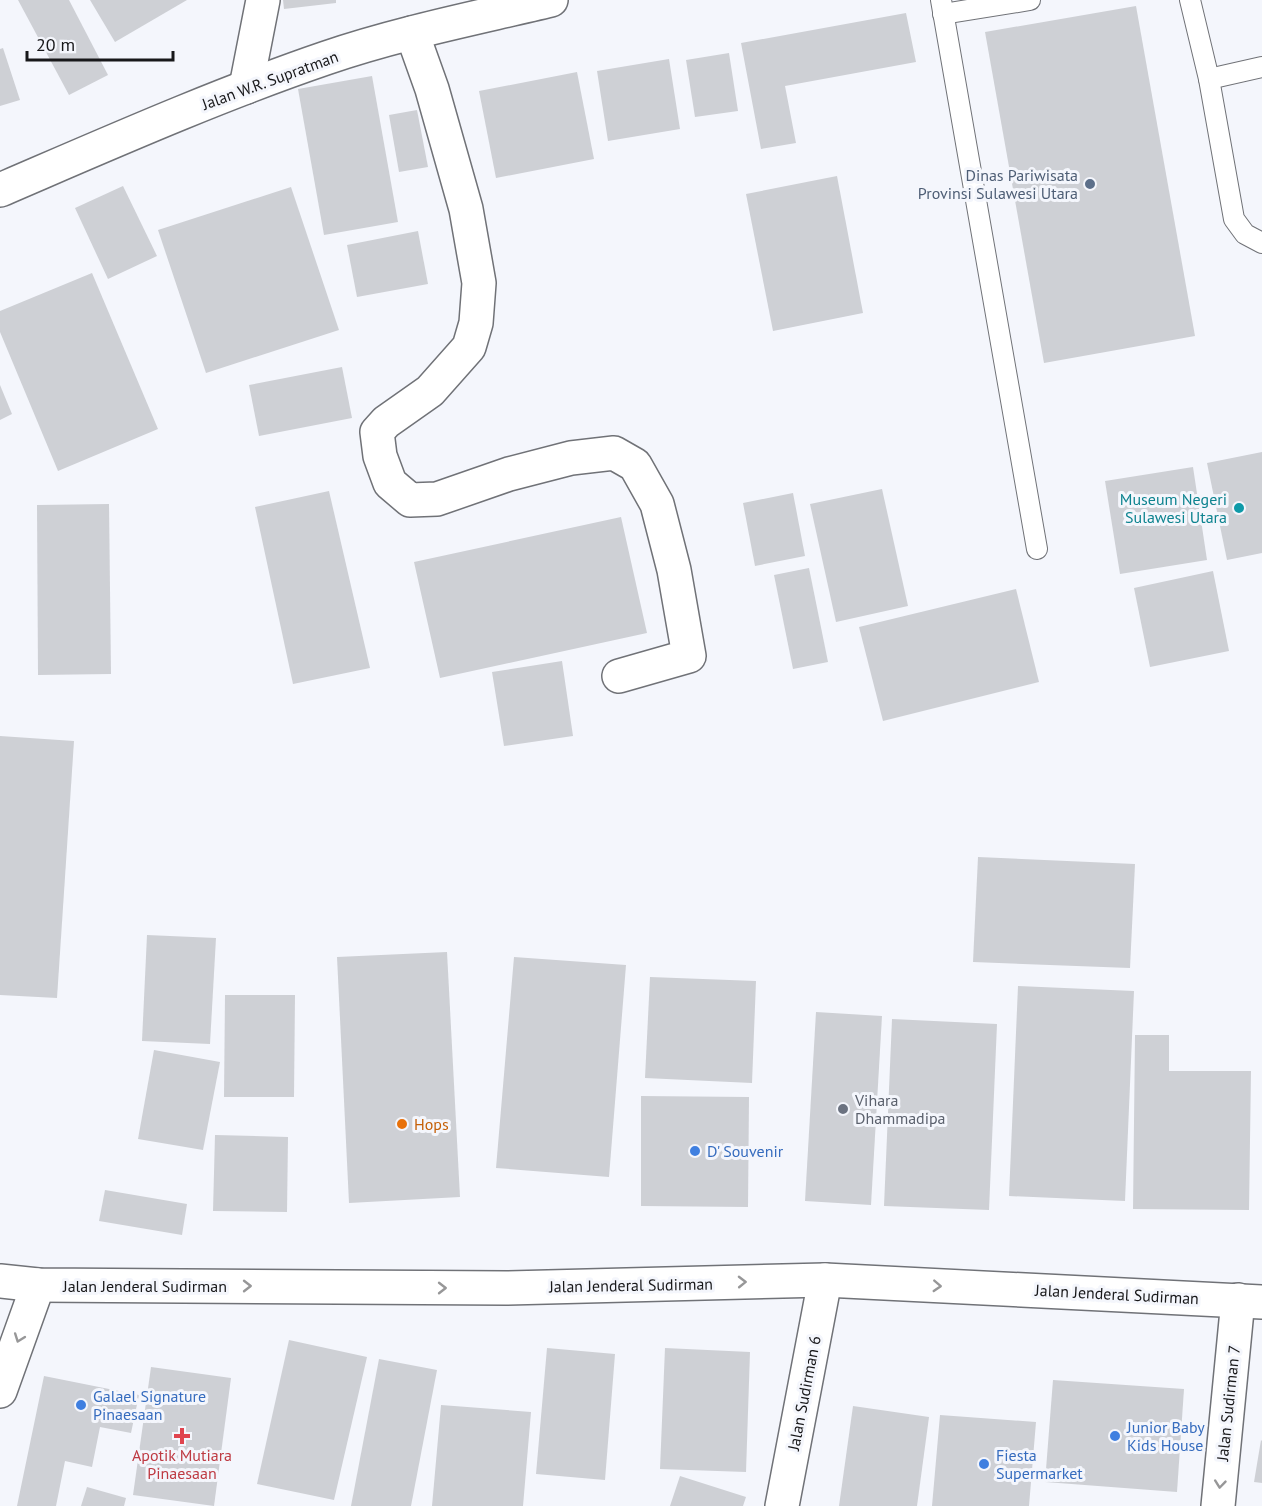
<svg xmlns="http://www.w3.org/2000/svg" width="1262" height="1506" font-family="'PT Sans',sans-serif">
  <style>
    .building { fill: #ced0d5 }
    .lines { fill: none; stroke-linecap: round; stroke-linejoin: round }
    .service-casing { stroke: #707277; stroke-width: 22 }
    .minor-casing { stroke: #707277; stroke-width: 36 }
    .tertiary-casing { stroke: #707277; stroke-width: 36 }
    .trunk-casing { stroke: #707277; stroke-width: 36 }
    .service { stroke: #fff; stroke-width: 20 }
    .minor { stroke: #fff; stroke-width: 33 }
    .tertiary { stroke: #fff; stroke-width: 33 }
    .trunk { stroke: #fff; stroke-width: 33 }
    .oneway { stroke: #979798 }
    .service-dot { fill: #5c6f8a; stroke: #f4f6fc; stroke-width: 2 }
    .culture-dot { fill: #0f9aa8; stroke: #f4f6fc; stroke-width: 2 }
    .worship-dot { fill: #6b7280; stroke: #f4f6fc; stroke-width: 2 }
    .food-dot { fill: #e8710a; stroke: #f4f6fc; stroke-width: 2 }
    .shop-dot { fill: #3f7fe0; stroke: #f4f6fc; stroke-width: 2 }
    .health-dot { fill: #e0444e; stroke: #f4f6fc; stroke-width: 2 }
    .labels { text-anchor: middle; stroke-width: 6; stroke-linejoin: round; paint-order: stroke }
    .street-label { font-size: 16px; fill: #18181a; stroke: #f4f6fc }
    .service-label { font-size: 16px; fill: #4e5e75; stroke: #f4f6fc; text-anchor: end }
    .culture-label { font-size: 16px; fill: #0d838f; stroke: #f4f6fc; text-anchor: end }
    .worship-label { font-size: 16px; fill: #5b616d; stroke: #f4f6fc; text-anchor: start }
    .food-label { font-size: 16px; fill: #c56008; stroke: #f4f6fc; text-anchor: start }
    .shop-label { font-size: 16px; fill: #366cbe; stroke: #f4f6fc; text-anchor: start }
    .health-label { font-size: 16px; fill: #be3a42; stroke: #f4f6fc }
  </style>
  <rect width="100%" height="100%" fill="#f4f6fc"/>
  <!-- building -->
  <g class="building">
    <polygon points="18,0 69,0 108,75 69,95"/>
    <polygon points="90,0 187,0 115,42"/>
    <polygon points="283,0 336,0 336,3 284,9"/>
    <polygon points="1136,6 1195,336 1044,363 985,32"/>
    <polygon points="906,13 916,62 785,86 796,143 761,149 741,43"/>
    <polygon points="3,48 20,100 0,106 0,49"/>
    <polygon points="729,53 738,111 695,117 686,60"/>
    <polygon points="669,59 680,129 608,141 597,71"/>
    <polygon points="577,72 594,159 496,178 479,91"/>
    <polygon points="372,76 398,222 324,235 298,89"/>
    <polygon points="417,110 428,167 399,172 389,115"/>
    <polygon points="837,176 863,313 773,331 746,194"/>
    <polygon points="123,186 157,256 108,279 75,208"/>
    <polygon points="291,187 339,330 206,373 158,230"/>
    <polygon points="418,231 428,284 357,297 347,245"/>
    <polygon points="92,273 158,429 58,471 0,332 0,311"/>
    <polygon points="342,367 352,418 259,436 249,385"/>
    <polygon points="0,385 12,414 0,420"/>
    <polygon points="1262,452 1262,553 1227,560 1207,463"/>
    <polygon points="1193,467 1207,560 1120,574 1105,481"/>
    <polygon points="882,489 908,606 836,622 810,504"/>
    <polygon points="329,491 370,668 293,684 255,507"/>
    <polygon points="793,493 805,556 755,566 743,503"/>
    <polygon points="109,504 111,674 38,675 37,505"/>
    <polygon points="621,517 647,633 440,678 414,562"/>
    <polygon points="809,568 828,662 793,669 774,575"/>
    <polygon points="1213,571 1229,651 1150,667 1134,588"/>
    <polygon points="1016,589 1039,682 883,721 859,627"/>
    <polygon points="562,661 573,736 504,746 492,672"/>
    <polygon points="0,736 74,741 57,998 0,995"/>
    <polygon points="978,857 1135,864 1130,968 973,962"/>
    <polygon points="147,935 216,938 210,1044 142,1041"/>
    <polygon points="447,952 460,1197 349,1203 337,957"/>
    <polygon points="514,957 626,965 609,1177 496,1168"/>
    <polygon points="650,977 756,981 752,1083 645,1078"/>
    <polygon points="1018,986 1134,991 1125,1201 1009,1196"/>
    <polygon points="225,995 295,995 294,1097 224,1097"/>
    <polygon points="816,1012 882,1016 871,1205 805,1201"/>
    <polygon points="892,1019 997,1024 989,1210 884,1206"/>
    <polygon points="1135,1035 1169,1035 1169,1071 1251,1071 1249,1210 1133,1209"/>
    <polygon points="154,1050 220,1062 203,1150 138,1139"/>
    <polygon points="641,1096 749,1097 748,1207 641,1206"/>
    <polygon points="215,1135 288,1137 287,1212 213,1211"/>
    <polygon points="105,1190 187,1204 182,1235 99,1221"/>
    <polygon points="289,1340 367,1357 334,1500 257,1484"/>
    <polygon points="547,1348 615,1354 605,1480 536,1474"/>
    <polygon points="665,1348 750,1352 746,1472 660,1469"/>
    <polygon points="379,1359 437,1370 411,1506 351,1506"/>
    <polygon points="151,1367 231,1378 214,1506 133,1495"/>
    <polygon points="44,1376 139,1395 131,1433 100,1427 92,1467 65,1461 56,1506 17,1506"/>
    <polygon points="1053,1380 1184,1389 1177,1492 1045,1482"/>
    <polygon points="441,1405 531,1412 523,1506 432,1506"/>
    <polygon points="853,1406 929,1417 917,1506 839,1506"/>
    <polygon points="940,1415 1036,1422 1029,1506 932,1506"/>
    <polygon points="1261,1440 1262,1441 1262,1483 1254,1482"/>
    <polygon points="680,1476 746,1497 743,1506 670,1506"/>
    <polygon points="87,1487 126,1498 124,1506 81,1506"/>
  </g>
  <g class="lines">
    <defs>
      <g id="service">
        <polyline points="941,0 1037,549"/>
        <polyline points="1190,0 1209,79 1234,219 1245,234 1262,243"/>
        <polyline points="943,14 1030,0"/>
        <polyline points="1209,79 1262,67"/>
      </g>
      <g id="minor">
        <polyline points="412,33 432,89 466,209 479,283 476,323 469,347 430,391 386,422 377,432 380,456 390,483 410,500 437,499 509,474 571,458 614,453 635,465 657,504 674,570 689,656 619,676"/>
        <polyline points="246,87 263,0"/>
        <polyline points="0,1391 38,1285"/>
        <polyline points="782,1506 825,1280"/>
        <polyline points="1218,1506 1238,1300"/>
      </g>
      <path id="tertiary" d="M0,190C107,144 215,96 326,58C399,33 476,18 551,0"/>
      <polyline id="trunk" points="0,1281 38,1285 506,1288 825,1280 1262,1302"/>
    </defs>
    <!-- service casing -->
    <use href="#service" class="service-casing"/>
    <!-- minor casing -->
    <use href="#minor" class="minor-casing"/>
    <!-- tertiary casing -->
    <use href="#tertiary" class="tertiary-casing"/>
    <!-- trunk casing -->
    <use href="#trunk" class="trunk-casing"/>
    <!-- service -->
    <use href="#service" class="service"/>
    <!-- minor -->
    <use href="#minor" class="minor"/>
    <!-- tertiary -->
    <use href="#tertiary" class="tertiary"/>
    <!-- trunk -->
    <use href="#trunk" class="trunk"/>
  </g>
  <!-- one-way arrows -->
  <defs><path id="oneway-chevron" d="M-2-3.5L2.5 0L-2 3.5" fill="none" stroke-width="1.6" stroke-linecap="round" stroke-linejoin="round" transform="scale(1.5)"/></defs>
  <g class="oneway">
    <use href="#oneway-chevron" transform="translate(742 1282) rotate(-1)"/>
    <use href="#oneway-chevron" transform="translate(247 1286)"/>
    <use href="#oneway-chevron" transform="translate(937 1286) rotate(3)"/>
    <use href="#oneway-chevron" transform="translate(442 1288)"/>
    <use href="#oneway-chevron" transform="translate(19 1338) rotate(110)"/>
    <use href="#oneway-chevron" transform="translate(1220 1484) rotate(96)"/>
  </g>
  <!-- markers -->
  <circle class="service-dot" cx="1090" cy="184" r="6"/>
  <circle class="culture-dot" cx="1239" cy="508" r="6"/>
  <circle class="worship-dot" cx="843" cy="1109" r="6"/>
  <circle class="food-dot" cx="402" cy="1124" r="6"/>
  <g class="shop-dot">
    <circle cx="695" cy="1151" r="6"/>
    <circle cx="81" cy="1405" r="6"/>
    <circle cx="1115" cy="1436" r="6"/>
    <circle cx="984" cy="1464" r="6"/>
  </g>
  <path class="health-dot" d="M179 1427h6v6h6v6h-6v6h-6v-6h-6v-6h6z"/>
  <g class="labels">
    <!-- street labels -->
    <g class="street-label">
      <text transform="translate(270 80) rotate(-20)" y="6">Jalan W.R. Supratman</text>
      <text transform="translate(631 1285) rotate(-1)" y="6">Jalan Jenderal Sudirman</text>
      <text x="145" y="1292">Jalan Jenderal Sudirman</text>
      <text transform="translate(1117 1294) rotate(3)" y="6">Jalan Jenderal Sudirman</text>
      <text transform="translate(804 1393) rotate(-79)" y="6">Jalan Sudirman 6</text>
      <text transform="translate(1228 1403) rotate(-84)" y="6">Jalan Sudirman 7</text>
    </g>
    <!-- service labels -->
    <g class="service-label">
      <text x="1078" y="181">Dinas Pariwisata<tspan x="1078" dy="18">Provinsi Sulawesi Utara</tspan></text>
    </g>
    <!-- culture labels -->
    <g class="culture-label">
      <text x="1227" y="505">Museum Negeri<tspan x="1227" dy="18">Sulawesi Utara</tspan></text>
    </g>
    <!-- worship labels -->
    <g class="worship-label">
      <text x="855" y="1106">Vihara<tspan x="855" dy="18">Dhammadipa</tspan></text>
    </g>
    <!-- food labels -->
    <g class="food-label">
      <text x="414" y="1130">Hops</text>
    </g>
    <!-- shop labels -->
    <g class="shop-label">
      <text x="707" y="1157">D' Souvenir</text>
      <text x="93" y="1402">Galael Signature<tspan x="93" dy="18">Pinaesaan</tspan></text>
      <text x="1127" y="1433">Junior Baby<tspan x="1127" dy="18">Kids House</tspan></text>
      <text x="996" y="1461">Fiesta<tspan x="996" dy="18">Supermarket</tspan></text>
    </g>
    <!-- health labels -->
    <g class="health-label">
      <text x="182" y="1461">Apotik Mutiara<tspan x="182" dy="18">Pinaesaan</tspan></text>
    </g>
  </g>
  <!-- scale -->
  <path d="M27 51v9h146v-9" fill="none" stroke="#18181a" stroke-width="3"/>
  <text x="36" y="51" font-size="18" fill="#18181a" stroke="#f4f6fc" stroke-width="4.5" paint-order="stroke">20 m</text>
</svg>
